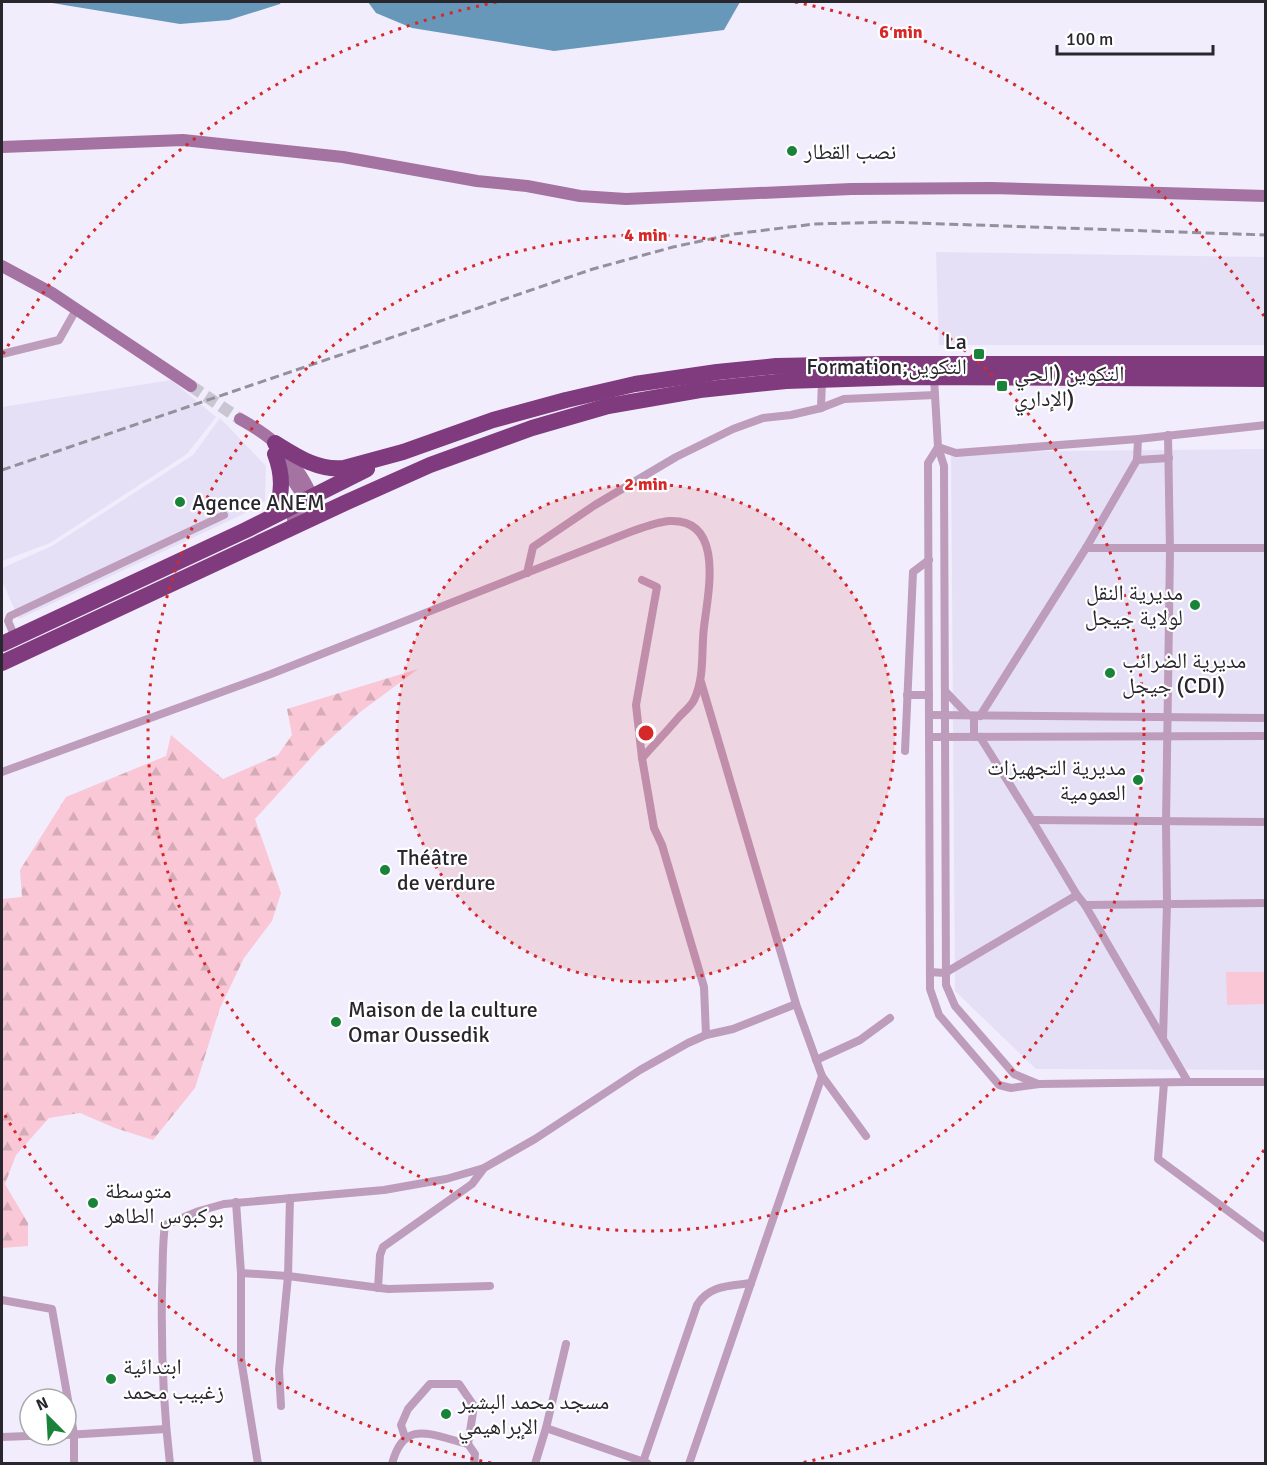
<svg xmlns="http://www.w3.org/2000/svg" width="1267" height="1465" font-family="Signika,'Noto Naskh Arabic',sans-serif">
  <style>
    .built { fill: #e6e0f7 }
    .forest { fill: url(#forest-firs) }
    .garden { fill: #fac7d6 }
    .water { fill: #6798b9 }
    .lines { fill: none; stroke-linecap: round; stroke-linejoin: round }
    .secondary-tunnel { stroke: #c9c5d3; stroke-width: 12; stroke-dasharray: 12 6; stroke-linecap: butt }
    .street { stroke: #be9cbc; stroke-width: 8 }
    .secondary { stroke: #a473a2; stroke-width: 12 }
    .highway { stroke: #803a7e; stroke-width: 16 }
    .rail { stroke: #94919c; stroke-width: 3; stroke-dasharray: 9 4.5; stroke-linecap: butt }
    .ring { fill: none; stroke: #d62828; stroke-width: 3; stroke-dasharray: 3 6 }
    .poi-dot { fill: #188339; stroke: #fff; stroke-width: 2 }
    .labels { text-anchor: middle; stroke-width: 4.5; stroke-linejoin: round; paint-order: stroke }
    .poi-label { font-size: 22px; fill: #29272d; stroke: #fff; text-anchor: start }
    .centre { fill: #d62828; stroke: #fff; stroke-width: 3 }
    .ring-label { font-size: 18px; text-anchor: middle; font-weight: bold; fill: #d62828; stroke: #fff; stroke-width: 4.5; stroke-linejoin: round; paint-order: stroke }
  </style>
  <defs>
    <pattern id="forest-firs" width="22" height="20" patternUnits="userSpaceOnUse" patternTransform="scale(1.5)"><rect width="22" height="20" fill="#fac7d6"/><path d="M5 1l3.5 6h-7zM16 11l3.5 6h-7z" fill="#d6abb8"/></pattern>
  </defs>
  <rect width="100%" height="100%" fill="#f1edfc"/>
  <!-- built -->
  <g class="built">
    <polygon points="936,252 1265,257 1265,345 939,345"/>
    <polygon points="171,380 216,417 187,454 50,543 2,561 2,407"/>
    <polygon points="220,418 266,466 265,501 252,510 19,619 2,581 2,568 52,546 193,455"/>
    <polygon points="1265,449 1265,1070 1036,1069 955,991 951,452"/>
  </g>
  <!-- forest -->
  <polygon class="forest" points="418,669 359,713 319,749 255,819 281,893 272,921 244,958 220,1008 195,1088 153,1140 115,1128 80,1113 49,1118 16,1155 5,1184 28,1223 28,1246 2,1248 2,899 22,897 20,870 66,797 166,756 171,735 223,779 278,755 292,735 287,709"/>
  <!-- garden -->
  <polygon class="garden" points="1226,972 1265,972 1265,1004 1227,1005"/>
  <!-- water -->
  <g class="water">
    <polygon points="46,2 281,2 280,4 229,20 180,24"/>
    <polygon points="368,2 740,2 724,30 554,51 412,28 376,13"/>
  </g>
  <g class="lines">
    <!-- secondary-tunnel -->
    <polyline class="secondary-tunnel" points="191,386 240,419"/>
    <!-- street -->
    <g class="street">
      <polyline points="2,354 59,340 77,308"/>
      <polyline points="934,378 938,447 944,466 946,985 955,1006 1014,1074 1038,1084"/>
      <polyline points="821,408 844,399 935,395"/>
      <polyline points="938,447 928,463 930,989 939,1015 999,1085 1011,1088 1039,1084 1188,1082"/>
      <polyline points="938,447 956,453 1138,439 1266,425"/>
      <polyline points="1137,460 1169,458"/>
      <polyline points="1086,548 1266,548"/>
      <polyline points="527,573 533,547 595,505 676,457 733,429 763,418 791,415 821,408 822,380"/>
      <polyline points="642,580 657,587 636,705 642,758 654,828 662,845 704,987 706,1035"/>
      <polyline points="15,637 8,621 10,616 224,515"/>
      <polyline points="946,692 968,715"/>
      <polyline points="907,695 929,695"/>
      <polyline points="929,715 1266,718"/>
      <polyline points="974,716 974,737"/>
      <polyline points="980,716 1086,548 1137,460 1138,439"/>
      <polyline points="929,737 1266,736"/>
      <polyline points="980,737 1032,820 1077,895 1085,905 1188,1082 1266,1082"/>
      <polyline points="905,751 913,572 929,560"/>
      <path d="M2,772L271,674L625,534C639,529 655,522 670,521C725,519 708,593 704,627C701,651 705,677 694,700C691,706 684,712 679,717C667,731 654,745 642,758"/>
      <polyline points="1032,820 1266,822"/>
      <polyline points="1085,905 1266,903"/>
      <polyline points="930,972 945,973 1077,895"/>
      <polyline points="1163,1038 1167,904 1166,823 1170,550 1168,435"/>
      <polyline points="816,1060 860,1040 890,1018"/>
      <polyline points="822,1076 866,1136"/>
      <polyline points="1164,1083 1158,1159 1266,1239"/>
      <polyline points="236,1202 241,1273 241,1359 258,1464"/>
      <polyline points="241,1273 288,1276 388,1289 490,1286"/>
      <polyline points="378,1288 380,1255 383,1247 472,1184 484,1168"/>
      <polyline points="2,1300 52,1309 74,1434 74,1464"/>
      <polyline points="281,1406 279,1370 288,1276 290,1198"/>
      <polyline points="546,1428 566,1344"/>
      <polyline points="66,1435 166,1429"/>
      <polyline points="2,1437 54,1435"/>
      <polyline points="405,1437 401,1425 408,1409 430,1384 459,1384 474,1406 468,1444"/>
      <path d="M643,1462L697,1305C709,1285 730,1286 751,1283"/>
      <path d="M170,1464C163,1405 161,1348 162,1289C163,1268 162,1246 165,1225L199,1211L224,1204L384,1190L446,1179L484,1168L535,1139L640,1070L688,1043L706,1035L733,1029L796,1004"/>
      <path d="M392,1464C404,1417 433,1436 468,1444L475,1454L474,1464"/>
      <polyline points="535,1464 546,1428 647,1463"/>
      <polyline points="689,1464 822,1076 796,1004 701,682"/>
    </g>
    <!-- secondary -->
    <g class="secondary">
      <polyline points="2,147 183,140 343,157 477,181 527,186 580,196 626,199 851,189 991,188 1266,196"/>
      <polyline points="2,266 52,293 191,386"/>
      <path d="M240,419C252,426 265,433 275,443C285,452 317,492 312,506C309,513 299,516 293,519"/>
      <polyline points="280,461 303,496 310,503"/>
    </g>
    <!-- highway -->
    <g class="highway">
      <path d="M275,443C296,456 318,471 344,468L403,452L493,420L566,400L635,384L717,372L776,366L882,364H1266"/>
      <path d="M272,516C284,496 283,475 275,454"/>
      <polyline points="2,644 246,530 367,469"/>
      <polyline points="2,663 347,502 430,465 532,428 608,406 700,390 786,381 907,377 1266,379"/>
    </g>
    <!-- rail -->
    <polyline class="rail" points="2,470 593,269 673,247 734,234 814,224 887,222 1266,235"/>
  </g>
  <!-- distance rings -->
  <circle cx="646" cy="733" r="249" fill="#d62828" fill-opacity=".12"/>
  <g class="ring">
    <circle cx="646" cy="733" r="249"/>
    <circle cx="646" cy="733" r="498"/>
    <path d="M1264 1150A746 746 0 0 1 801 1463M491 1463A746 746 0 0 1 3 1112M3 354A746 746 0 0 1 497 2M795 2A746 746 0 0 1 1264 316"/>
  </g>
  <!-- markers -->
  <g class="poi-dot">
    <circle cx="792" cy="151" r="6"/>
    <rect x="973" y="348" width="12" height="12" rx="3"/>
    <rect x="996" y="380" width="12" height="12" rx="3"/>
    <circle cx="180" cy="502" r="6"/>
    <circle cx="1195" cy="605" r="6"/>
    <circle cx="1110" cy="673" r="6"/>
    <circle cx="1138" cy="780" r="6"/>
    <circle cx="385" cy="870" r="6"/>
    <circle cx="336" cy="1022" r="6"/>
    <circle cx="93" cy="1203" r="6"/>
    <circle cx="111" cy="1379" r="6"/>
    <circle cx="446" cy="1414" r="6"/>
  </g>
  <g class="labels">
    <!-- poi labels -->
    <g class="poi-label">
      <text x="804" y="159">نصب القطار</text>
      <text x="967" y="349" text-anchor="end">La<tspan x="967" dy="25">Formation;التكوين</tspan></text>
      <text x="1014" y="381">التكوين (الحي<tspan x="1014" dy="25">الإداري)</tspan></text>
      <text x="192" y="510">Agence ANEM</text>
      <text x="1183" y="600" text-anchor="end">مديرية النقل<tspan x="1183" dy="25">لولاية جيجل</tspan></text>
      <text x="1122" y="668">مديرية الضرائب<tspan x="1122" dy="25">جيجل (CDI)</tspan></text>
      <text x="1126" y="775" text-anchor="end">مديرية التجهيزات<tspan x="1126" dy="25">العمومية</tspan></text>
      <text x="397" y="865">Théâtre<tspan x="397" dy="25">de verdure</tspan></text>
      <text x="348" y="1017">Maison de la culture<tspan x="348" dy="25">Omar Oussedik</tspan></text>
      <text x="105" y="1198">متوسطة<tspan x="105" dy="25">بوكبوس الطاهر</tspan></text>
      <text x="123" y="1374">ابتدائية<tspan x="123" dy="25">زغبيب محمد</tspan></text>
      <text x="458" y="1409">مسجد محمد البشير<tspan x="458" dy="25">الإبراهيمي</tspan></text>
    </g>
  </g>
  <circle cx="646" cy="733" r="9" class="centre"/>
  <g class="ring-label">
    <text x="901" y="38">6 min</text>
    <text x="646" y="241">4 min</text>
    <text x="646" y="490">2 min</text>
  </g>
  <!-- border -->
  <rect width="1267" height="1465" fill="none" stroke="#29272d" stroke-width="6"/>
  <!-- north arrow -->
  <g transform="translate(48 1417) rotate(336)"><circle r="28" fill="#ffffff" stroke="#a9a9ab" stroke-width="1.5"/>
  <path d="M0-4.5L10 22L0 15L-10 22Z" fill="#188339"/>
  <text y="-9" font-size="16" font-weight="bold" text-anchor="middle" fill="#29272d">N</text>
  </g>
  <!-- scale -->
  <path d="M1057 45v9h156v-9" fill="none" stroke="#29272d" stroke-width="3"/>
  <text x="1066" y="45" font-size="18" fill="#29272d" stroke="#ffffff" stroke-width="4.5" paint-order="stroke">100 m</text>
</svg>
